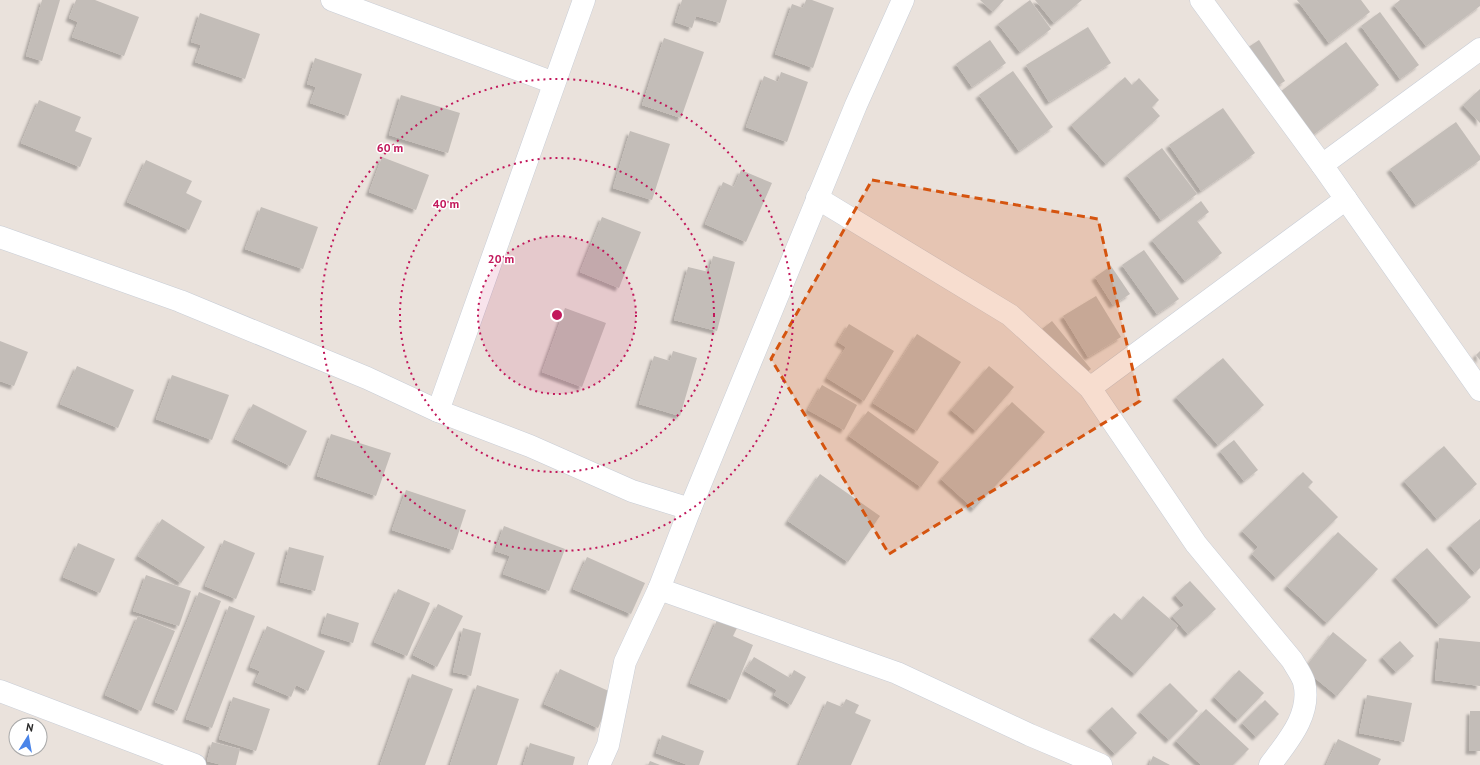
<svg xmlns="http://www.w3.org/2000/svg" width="1480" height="765" font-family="'PT Sans',sans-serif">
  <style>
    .building { fill: #c3bdb8; filter: url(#shadow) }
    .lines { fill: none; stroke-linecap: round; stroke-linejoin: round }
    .minor-casing { stroke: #c8cdd6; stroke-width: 23 }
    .minor { stroke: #fff; stroke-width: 22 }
    .marked { fill: #d5540f; fill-opacity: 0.2; stroke: #d5540f; stroke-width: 3; stroke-dasharray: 8 5; stroke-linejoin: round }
    .ring { fill: none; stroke: #c2185b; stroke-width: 2; stroke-dasharray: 2 4 }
    .centre { fill: #c2185b; stroke: #fff; stroke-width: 2 }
    .ring-label { font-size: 12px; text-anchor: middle; font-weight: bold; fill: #c2185b; stroke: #fff; stroke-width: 3; stroke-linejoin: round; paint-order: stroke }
  </style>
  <defs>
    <filter id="shadow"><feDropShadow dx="-3.5" dy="3.5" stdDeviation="1" flood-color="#0004"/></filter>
  </defs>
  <rect width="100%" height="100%" fill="#eae2dc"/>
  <!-- building -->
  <g class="building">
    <polygon points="42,0 60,0 42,61 26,56"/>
    <polygon points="76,0 95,0 139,17 124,56 72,37 78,22 69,18"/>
    <polygon points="682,0 727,0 720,23 696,16 692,28 675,22"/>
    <polygon points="806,0 812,0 834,8 813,68 775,54 792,4 803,8"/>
    <polygon points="980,0 1004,0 993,12"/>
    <polygon points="1030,0 1051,29 1020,52 998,24"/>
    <polygon points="1035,0 1082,0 1054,23"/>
    <polygon points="1297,0 1361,0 1370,12 1329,43"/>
    <polygon points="1400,0 1480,0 1480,6 1426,46 1394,5"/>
    <polygon points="1380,12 1419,65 1400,79 1361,26"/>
    <polygon points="200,13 260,34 245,79 195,62 201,45 191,42"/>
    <polygon points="1088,27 1111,63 1049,102 1026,65"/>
    <polygon points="664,38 704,52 681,118 642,105"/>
    <polygon points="990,40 1006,63 972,87 956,64"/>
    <polygon points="1259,40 1285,81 1274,88 1247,48"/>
    <polygon points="1346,42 1379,85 1309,138 1276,95"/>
    <polygon points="315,58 362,74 348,116 310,103 316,87 307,84"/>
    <polygon points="1013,71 1053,127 1019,151 979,95"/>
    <polygon points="781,72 808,82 787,142 746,127 764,76 778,82"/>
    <polygon points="1125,77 1132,85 1139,78 1159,100 1152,107 1160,116 1106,164 1071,125"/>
    <polygon points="1480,89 1480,123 1463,105"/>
    <polygon points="401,95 460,113 448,153 389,135"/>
    <polygon points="39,100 81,117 75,131 92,138 80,167 21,143"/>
    <polygon points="1223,108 1255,153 1201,191 1169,145"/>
    <polygon points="1456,122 1480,156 1480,160 1416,205 1390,169"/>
    <polygon points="630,131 670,144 652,200 613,188"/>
    <polygon points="1162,148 1197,194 1161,220 1127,175"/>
    <polygon points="382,157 429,175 416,210 369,192"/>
    <polygon points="146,160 192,181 186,193 202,201 189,230 127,202"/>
    <polygon points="741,170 772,183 746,242 705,224 723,182 734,187"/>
    <polygon points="1201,201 1209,212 1197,221 1222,253 1185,281 1152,240"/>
    <polygon points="261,207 318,227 303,269 245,249"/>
    <polygon points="602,217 641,232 619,288 580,272"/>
    <polygon points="1144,250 1179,299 1157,314 1122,265"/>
    <polygon points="713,256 735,262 717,331 674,320 688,267 709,272"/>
    <polygon points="1111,266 1130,294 1113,305 1095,277"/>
    <polygon points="1096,296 1121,337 1088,357 1063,316"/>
    <polygon points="565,308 606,323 582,387 542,372"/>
    <polygon points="1052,321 1091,369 1081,377 1042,329"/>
    <polygon points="849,324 894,351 864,401 827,378 846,347 838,342"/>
    <polygon points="917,334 961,362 917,431 873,403"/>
    <polygon points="0,341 28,352 14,386 0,381"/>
    <polygon points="673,351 697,358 680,416 639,404 654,356 670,361"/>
    <polygon points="1480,351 1480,360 1476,355"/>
    <polygon points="1223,358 1264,405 1218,445 1176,397"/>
    <polygon points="77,366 134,390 118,428 60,404"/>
    <polygon points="989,366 1014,387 976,431 951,410"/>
    <polygon points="172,375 229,395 212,440 156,419"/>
    <polygon points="822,385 857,405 844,430 808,410"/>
    <polygon points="1012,402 1045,432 974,509 941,479"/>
    <polygon points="253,404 307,431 290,466 235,439"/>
    <polygon points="868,411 939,462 921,487 849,436"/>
    <polygon points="331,434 391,453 376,496 317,476"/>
    <polygon points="1234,440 1258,470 1244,481 1220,451"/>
    <polygon points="1444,446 1477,484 1437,519 1404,481"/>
    <polygon points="1303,472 1313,482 1308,487 1338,517 1276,578 1252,554 1258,547 1242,531"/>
    <polygon points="820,474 880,516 848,562 788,521"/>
    <polygon points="406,490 466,510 453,550 392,530"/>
    <polygon points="162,519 205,547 181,583 138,556"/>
    <polygon points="1480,519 1480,568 1475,573 1450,545"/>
    <polygon points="504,526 565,549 549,591 503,574 510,556 495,551"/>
    <polygon points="1338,532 1378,569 1327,623 1287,586"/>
    <polygon points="224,540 255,553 236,599 205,586"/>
    <polygon points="78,543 115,559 100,593 63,577"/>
    <polygon points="289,547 324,556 315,591 280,582"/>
    <polygon points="1427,548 1471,597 1439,625 1395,577"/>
    <polygon points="587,557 645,583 631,614 573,589"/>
    <polygon points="146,575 191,591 179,626 133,611"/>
    <polygon points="1190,581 1216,609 1188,634 1172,616 1184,605 1175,595"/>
    <polygon points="398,589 430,603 407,656 374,642"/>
    <polygon points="199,592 221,601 177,711 155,702"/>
    <polygon points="1143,596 1178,626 1135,674 1092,637 1114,613 1122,620"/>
    <polygon points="438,604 463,616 437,667 413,655"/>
    <polygon points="229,606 255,616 212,728 186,719"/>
    <polygon points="327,613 359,623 353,643 321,633"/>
    <polygon points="138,616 175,631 141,711 105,695"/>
    <polygon points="717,620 737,628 733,636 753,645 730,700 690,683"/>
    <polygon points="267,626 325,651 308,691 296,685 291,697 255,682 260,671 250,667"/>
    <polygon points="463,628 481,633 471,676 453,672"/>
    <polygon points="1333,632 1367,660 1337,696 1304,669"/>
    <polygon points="1439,638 1480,642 1480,686 1435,680"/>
    <polygon points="1400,641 1414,656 1396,672 1382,657"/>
    <polygon points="754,657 790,678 794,670 806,677 791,705 774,695 777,690 745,671"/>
    <polygon points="560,669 613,693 598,728 544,704"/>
    <polygon points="1239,670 1264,693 1238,720 1214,697"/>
    <polygon points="412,674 453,689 425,765 380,765"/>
    <polygon points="1170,683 1198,711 1169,740 1140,712"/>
    <polygon points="477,685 519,699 497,765 450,765"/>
    <polygon points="1367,695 1412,703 1404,742 1359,733"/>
    <polygon points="233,697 270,709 256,751 219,739"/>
    <polygon points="846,699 859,705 855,713 871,720 851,765 799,765 827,701 842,707"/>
    <polygon points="1265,700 1279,714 1256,737 1242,723"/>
    <polygon points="1112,707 1137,733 1115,754 1090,728"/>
    <polygon points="1206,709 1249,749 1233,765 1201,765 1176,741"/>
    <polygon points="1470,711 1480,711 1480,751 1469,751"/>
    <polygon points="662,735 704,751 699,765 688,765 656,753"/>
    <polygon points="1338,739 1381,759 1378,765 1326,765"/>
    <polygon points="212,742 240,749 236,765 222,765 207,761"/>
    <polygon points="530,743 575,757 573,765 523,765"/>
    <polygon points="1153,756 1170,765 1149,765"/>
    <polygon points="650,761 660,765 648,765"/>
  </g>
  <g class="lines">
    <defs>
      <g id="minor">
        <polyline points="332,0 554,83"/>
        <polyline points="1201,0 1322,165 1480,390"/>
        <polyline points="1322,165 1480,49"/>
        <path d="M817,198L1010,315L1090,388L1196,544L1292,660C1296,667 1302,675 1304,682C1312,714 1288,741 1270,765"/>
        <polyline points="0,237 180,301 367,378 438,411 530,446 632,491 690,509"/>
        <polyline points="1090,388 1346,199"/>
        <polyline points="438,411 584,0"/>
        <polyline points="659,589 897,673 1030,735 1101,765"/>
        <polyline points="0,691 195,765"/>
        <polyline points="599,765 608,745 625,662 659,589 690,509 856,105 903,0"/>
      </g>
    </defs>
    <!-- minor casing -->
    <use href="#minor" class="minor-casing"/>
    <!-- minor -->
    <use href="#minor" class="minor"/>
  </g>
  <!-- marked area -->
  <path class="marked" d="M872,180L1098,219L1140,401L889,554L771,359Z"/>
  <!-- distance rings -->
  <circle cx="557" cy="315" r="79" fill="#c2185b" fill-opacity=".12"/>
  <g class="ring">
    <circle cx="557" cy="315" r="79"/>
    <circle cx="557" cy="315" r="157"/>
    <circle cx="557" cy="315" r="236"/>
  </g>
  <circle cx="557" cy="315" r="6" class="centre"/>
  <g class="ring-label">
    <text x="390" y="152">60 m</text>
    <text x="446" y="208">40 m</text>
    <text x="501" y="263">20 m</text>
  </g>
  <!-- north arrow -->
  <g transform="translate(28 737) rotate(11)"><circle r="19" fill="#ffffff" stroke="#a9a9a9"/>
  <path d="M0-3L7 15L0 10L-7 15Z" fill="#4a85e9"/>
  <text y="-6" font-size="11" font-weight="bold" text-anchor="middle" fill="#292929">N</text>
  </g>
</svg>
